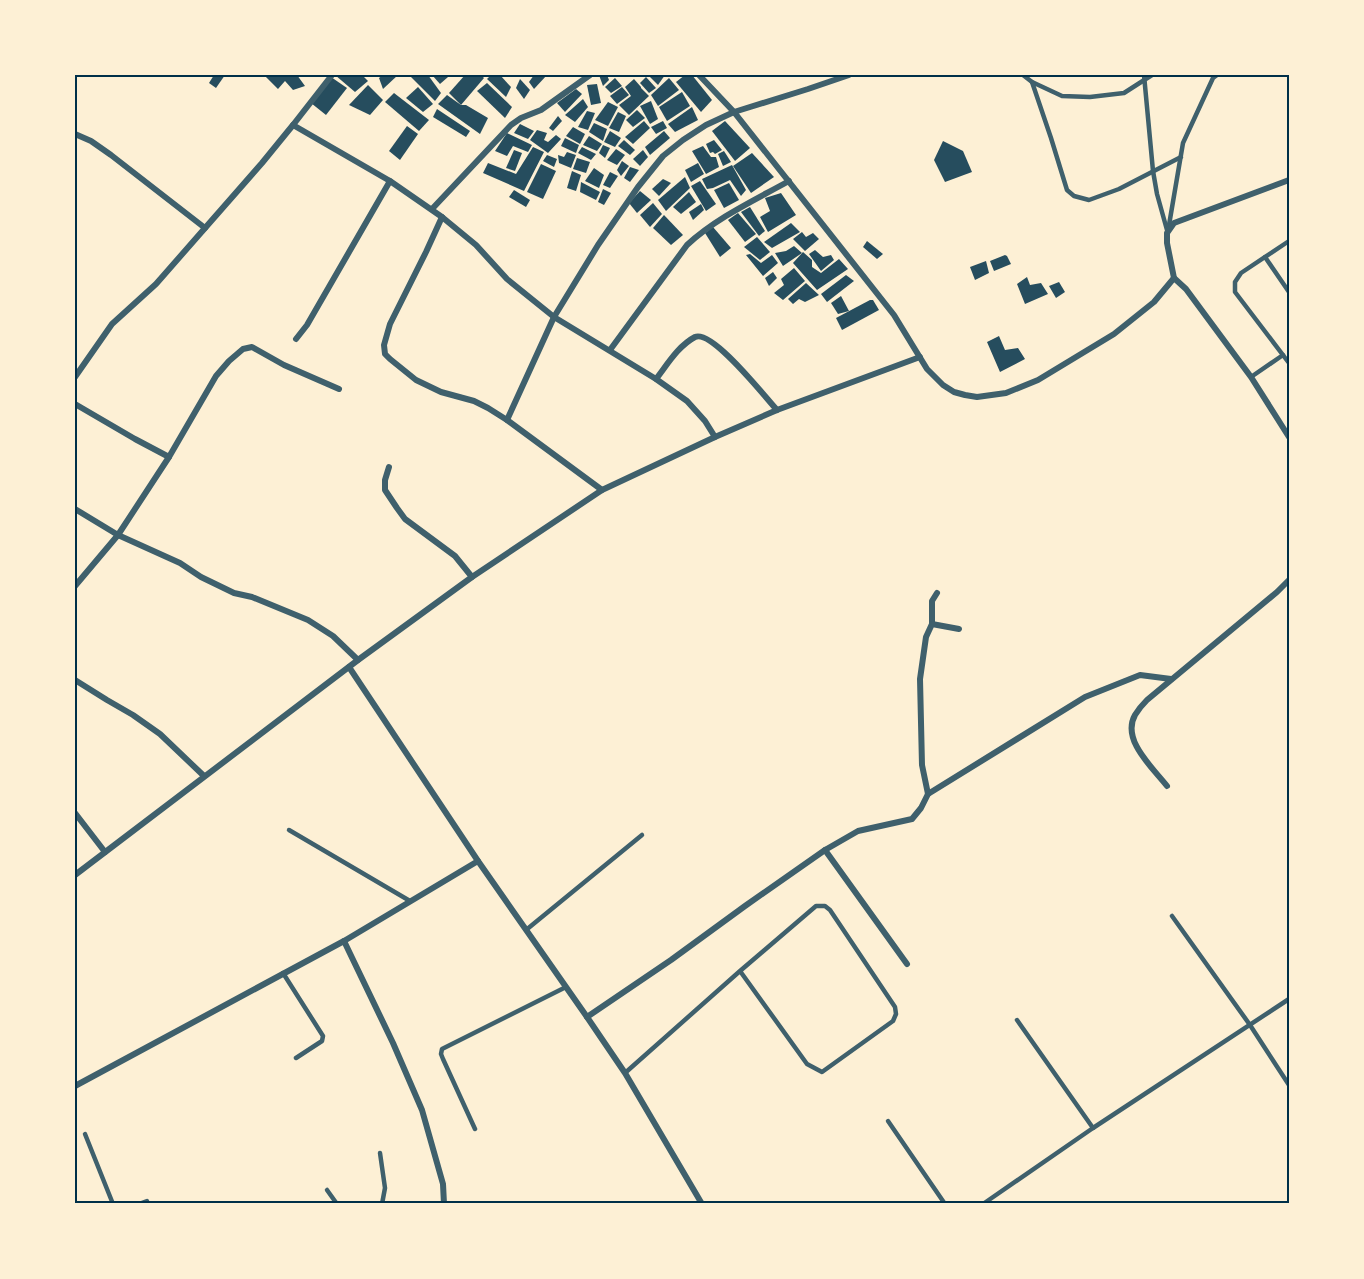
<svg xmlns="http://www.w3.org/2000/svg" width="1364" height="1279" font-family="'Varela Round',sans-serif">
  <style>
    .building { fill: #264d5e }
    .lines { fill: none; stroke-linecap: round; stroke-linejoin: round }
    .service { stroke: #3f606c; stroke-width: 4.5 }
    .minor { stroke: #3f606c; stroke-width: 6 }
    .neatline { fill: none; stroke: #003049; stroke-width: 2 }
  </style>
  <rect width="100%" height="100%" fill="#fdf0d5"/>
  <!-- building -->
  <g class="building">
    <polygon points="214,75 225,75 216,88 209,83"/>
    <polygon points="264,75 297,75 305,86 293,90 285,81 278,89"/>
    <polygon points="335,75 362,75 368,81 355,92"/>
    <polygon points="383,75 398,75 383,89 379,78"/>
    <polygon points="414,75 428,75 441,93 435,101 411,77"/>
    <polygon points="432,75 445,75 448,77 440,84"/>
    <polygon points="465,75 481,75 484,78 461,105 449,93"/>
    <polygon points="491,75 500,75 511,87 506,97 487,79"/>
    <polygon points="534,75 547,75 534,89 529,82"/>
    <polygon points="599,75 607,75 609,80 603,86"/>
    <polygon points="648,75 665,75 658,85"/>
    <polygon points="685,75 692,75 712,100 701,112 676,82"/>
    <polygon points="331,77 347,88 326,115 311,103"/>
    <polygon points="646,77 656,88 649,93 640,83"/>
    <polygon points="615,78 622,86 611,93 605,87"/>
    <polygon points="669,78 679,90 658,106 651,95"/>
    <polygon points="520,79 530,90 524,99 516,88"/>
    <polygon points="634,79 641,87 641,88 649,96 629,115 619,105 631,96 625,87"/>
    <polygon points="487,83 512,107 505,118 477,91"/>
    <polygon points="597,84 601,103 591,105 587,85"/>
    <polygon points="368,85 383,100 370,115 349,105"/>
    <polygon points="418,87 433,104 423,112 406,98"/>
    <polygon points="622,87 629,95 617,104 610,96"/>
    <polygon points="576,89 582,94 565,112 557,103"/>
    <polygon points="682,92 690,106 667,121 659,107"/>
    <polygon points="394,93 429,120 419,131 385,102"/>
    <polygon points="447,95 461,105 466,105 488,118 480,134 438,104"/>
    <polygon points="583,99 588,107 575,122 565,115"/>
    <polygon points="651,101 658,119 650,124 640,106"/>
    <polygon points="608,102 618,107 608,126 595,120"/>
    <polygon points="692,107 698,120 675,132 668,124"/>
    <polygon points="437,109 470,131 466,137 433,117"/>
    <polygon points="637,110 645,118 633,127 626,120"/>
    <polygon points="587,111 595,113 588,130 578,127"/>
    <polygon points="618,112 626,116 619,132 609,128"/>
    <polygon points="558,116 562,121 553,131 549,128"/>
    <polygon points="644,121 650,128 633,144 625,137"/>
    <polygon points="663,121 667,128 656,134 651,127"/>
    <polygon points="725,121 750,148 735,161 712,131"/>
    <polygon points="594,123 607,129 603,141 589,132"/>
    <polygon points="520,124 534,131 528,139 514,133"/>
    <polygon points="407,126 418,134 400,160 389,151"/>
    <polygon points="573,127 585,134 580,144 566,136"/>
    <polygon points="537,130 547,133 544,140 548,142 556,135 561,139 548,153 530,140"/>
    <polygon points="610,131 621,138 615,147 604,142"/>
    <polygon points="664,131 670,138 650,155 645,147"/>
    <polygon points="507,133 532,145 528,152 513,146 507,156 495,151"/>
    <polygon points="589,136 602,144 597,151 583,145"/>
    <polygon points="565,138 579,145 576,153 561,146"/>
    <polygon points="624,140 635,150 630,155 618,146"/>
    <polygon points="714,140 722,150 715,154 713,152 710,153 706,144"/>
    <polygon points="943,141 963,151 972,172 945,182 934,160"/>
    <polygon points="603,145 610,148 605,158 599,153"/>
    <polygon points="703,146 711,157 716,157 719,167 706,174 692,151"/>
    <polygon points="533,147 544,152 524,191 483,173 488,163 516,174"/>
    <polygon points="582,147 596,154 591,160 578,153"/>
    <polygon points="616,149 625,155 617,165 607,160"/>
    <polygon points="514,150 522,153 515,171 506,168"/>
    <polygon points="643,150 648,157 640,166 633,159"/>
    <polygon points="724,151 731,162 723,166 718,154"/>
    <polygon points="567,152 576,155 571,168 559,163 558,155 564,157"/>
    <polygon points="752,153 774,177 751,193 733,166"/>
    <polygon points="547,155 557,159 554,167 543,161"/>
    <polygon points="577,158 590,162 586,173 573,169"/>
    <polygon points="622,161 629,166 621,176 617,170"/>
    <polygon points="698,163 704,174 691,182 685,170"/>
    <polygon points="541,164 556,171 543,199 527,192"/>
    <polygon points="732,165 746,190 741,196 730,180 713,188 707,189 702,179"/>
    <polygon points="630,167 639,170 630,182 624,178"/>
    <polygon points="594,168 604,175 599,188 585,181"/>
    <polygon points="572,171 581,175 576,191 567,188"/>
    <polygon points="610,172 618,176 610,188 603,185"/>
    <polygon points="685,177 690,188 666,211 658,200"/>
    <polygon points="663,179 671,183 659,196 652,189"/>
    <polygon points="700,181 716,204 706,211 691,186"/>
    <polygon points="581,182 600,192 596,200 580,192"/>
    <polygon points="729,183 739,200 724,208 714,190"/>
    <polygon points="603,189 611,193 604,205 598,202"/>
    <polygon points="514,190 530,200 526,207 509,197"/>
    <polygon points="640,191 651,200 637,213 629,203"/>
    <polygon points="689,192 696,202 681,214 673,207"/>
    <polygon points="781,193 796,215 768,232 760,217 770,211 765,198"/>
    <polygon points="653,203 662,214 650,227 640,215"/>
    <polygon points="701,204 704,210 693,220 689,212"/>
    <polygon points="750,207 765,231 759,236 741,212"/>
    <polygon points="738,213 756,234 745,242 728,220"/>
    <polygon points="664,215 683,235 671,245 653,228"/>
    <polygon points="791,223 800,232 772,248 764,242"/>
    <polygon points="713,227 731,248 720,257 705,233"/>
    <polygon points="802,232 806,237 813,233 819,239 805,251 793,239"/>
    <polygon points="757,237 770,252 760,260 744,247"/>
    <polygon points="867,241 883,254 877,259 863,247"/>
    <polygon points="794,246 802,253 783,266 775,253 786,251"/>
    <polygon points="815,250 823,257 831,255 834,260 821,271 809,254"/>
    <polygon points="803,252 812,260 812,267 821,273 839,259 848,269 817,290 793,263"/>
    <polygon points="750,254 761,263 772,255 778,263 763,276 746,255"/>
    <polygon points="1005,255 1007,256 1011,264 994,271 990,261"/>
    <polygon points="986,261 989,273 975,280 970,267"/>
    <polygon points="794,268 805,281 783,300 774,293 784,285 781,279"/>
    <polygon points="773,272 777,278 769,286 765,278"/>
    <polygon points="846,275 854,281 827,302 821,294"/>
    <polygon points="1027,277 1030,285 1041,283 1048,294 1025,304 1017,284"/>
    <polygon points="1059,282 1065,292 1056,298 1049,286"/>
    <polygon points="806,283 819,295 805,302 799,299 793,304 788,299"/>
    <polygon points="841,296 849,311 838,314 831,303"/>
    <polygon points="870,300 873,300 879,310 842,330 836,318"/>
    <polygon points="999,336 1005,350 1018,348 1025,359 1000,372 987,342"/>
  </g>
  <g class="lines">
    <!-- service -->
    <g class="service">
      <polyline points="1023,75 1032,82 1062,96 1090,97 1124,93 1152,75"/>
      <polyline points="1144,75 1153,171 1157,194 1167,230"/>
      <polyline points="1032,82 1051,138 1067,190 1074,196 1089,200 1119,189 1181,157"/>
      <polyline points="1168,231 1183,143 1213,78 1217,75"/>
      <polyline points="1289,241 1241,273 1235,282 1235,292 1289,363"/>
      <polyline points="1265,257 1289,292"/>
      <polyline points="1251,377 1283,355"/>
      <polyline points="289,830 410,901"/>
      <polyline points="1172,916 1250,1025 1289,1085"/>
      <polyline points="526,930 642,835"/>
      <polyline points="283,973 323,1036 322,1041 296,1058"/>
      <polyline points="1017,1020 1093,1128"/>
      <polyline points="625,1073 740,971 816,906 825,906 830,910 895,1007 896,1014 893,1021 822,1072 807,1064 740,971"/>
      <polyline points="888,1121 945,1204"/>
      <polyline points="475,1129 443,1059 441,1054 442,1049 566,987"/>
      <polyline points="85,1134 113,1204"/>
      <polyline points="380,1153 385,1188 382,1204"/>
      <polyline points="327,1190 337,1204"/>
      <polyline points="139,1204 147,1201"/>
      <polyline points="983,1204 1093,1128 1289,999"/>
    </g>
    <!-- minor -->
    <g class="minor">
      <polyline points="332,75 293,125 390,181 442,217 476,245 507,279 554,317 656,379 687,401 705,421 715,437"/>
      <polyline points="699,75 734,112 894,315 927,369 943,385 954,392 965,395 977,397 1006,393 1038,380 1114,334 1154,302 1174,278"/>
      <polyline points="75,134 91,141 111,155 205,228"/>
      <polyline points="1289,180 1174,223 1167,233 1167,243 1174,278 1186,289 1251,377 1289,437"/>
      <polyline points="432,209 511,125 521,118 541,110 590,75"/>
      <polyline points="442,217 426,252 390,324 384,345 385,354 390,359 416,380 441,392 474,401 488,408 507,420 602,490"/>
      <polyline points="296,339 307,325 390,181"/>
      <path d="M610,350L687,245C716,218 753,201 789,181"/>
      <polyline points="75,377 112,324 156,284 262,163 293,125"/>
      <path d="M656,379C667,365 678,346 695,337C712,329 765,397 777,410"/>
      <polyline points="75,404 135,439 169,457"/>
      <polyline points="507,420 554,317 598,245 638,187 663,156 683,140 706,125 734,112 808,89 849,75"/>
      <polyline points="389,467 385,480 385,490 397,508 405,519 455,556 472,577"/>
      <polyline points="75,509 118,535 180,563 201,577 234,593 252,597 308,620 333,636 358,660"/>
      <polyline points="75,586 118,535 169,457 216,376 229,361 243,349 252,347 284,365 339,389"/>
      <polyline points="932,624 932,601 937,593"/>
      <polyline points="349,667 478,861 587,1017 625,1073 702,1204"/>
      <polyline points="75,680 107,700 133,715 160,734 204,776"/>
      <path d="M1167,786C1153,768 1121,740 1135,715C1138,710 1143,704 1147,700L1277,592L1289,580"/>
      <polyline points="928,794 1085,697 1140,675 1171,679"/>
      <polyline points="75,813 105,852"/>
      <polyline points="825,850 907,964"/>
      <polyline points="75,875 358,660 472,577 602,490 715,437 777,410 920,357"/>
      <polyline points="344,941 393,1043 422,1110 443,1184 444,1204"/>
      <polyline points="587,1017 671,960 745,906 825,850 858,831 912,819 921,808 928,794 922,765 920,679 926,637 932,624 959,629"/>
      <polyline points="75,1086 344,941 478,861"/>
    </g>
  </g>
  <!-- border -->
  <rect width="1364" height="1279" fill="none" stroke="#fdf0d5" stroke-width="153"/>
  <rect x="76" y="76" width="1212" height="1126" class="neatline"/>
</svg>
